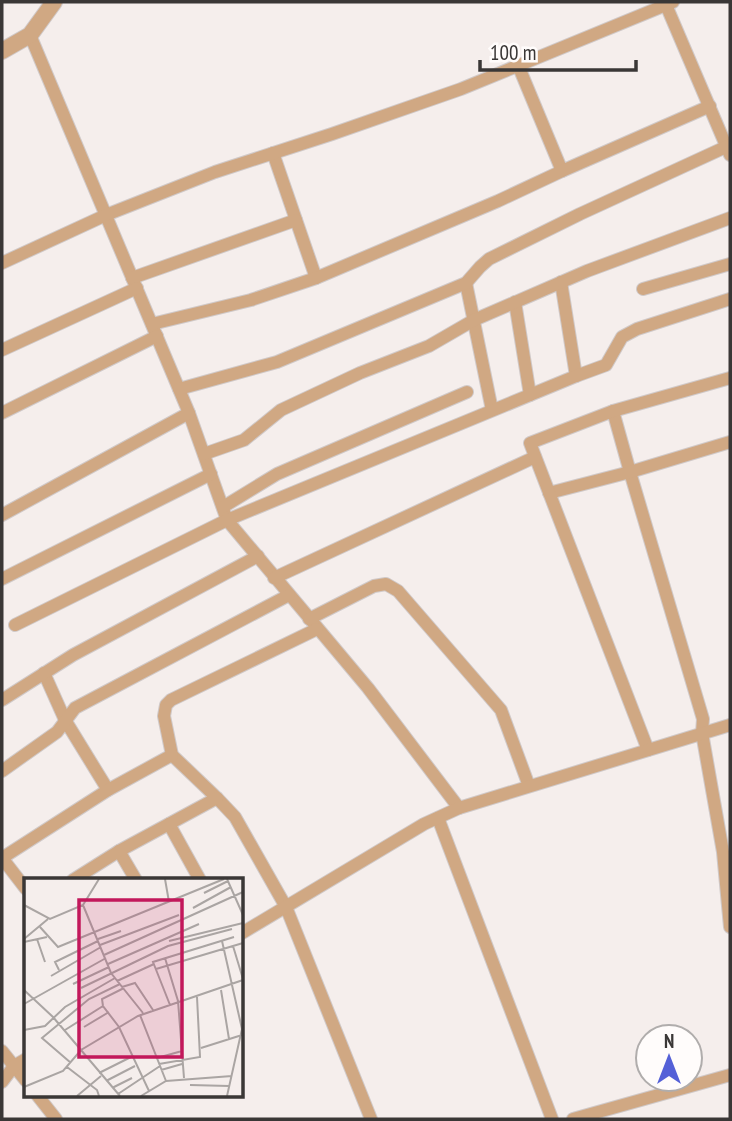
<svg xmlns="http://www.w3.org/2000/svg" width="732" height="1121" font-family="'PT Sans Narrow',sans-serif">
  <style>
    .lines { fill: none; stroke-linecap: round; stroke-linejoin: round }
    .minor-casing { stroke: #d0c9c8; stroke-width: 14 }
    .tertiary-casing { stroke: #d0c9c8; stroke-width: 18 }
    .minor { stroke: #d0a883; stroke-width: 12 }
    .tertiary { stroke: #d0a883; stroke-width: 16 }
    .inset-road { fill: none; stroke: #aaa5a3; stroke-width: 2 }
    .view { fill: #c2185b; fill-opacity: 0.15; stroke: #c2185b; stroke-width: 3.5 }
    .inset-edge { fill: none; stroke: #3a3736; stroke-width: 3.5 }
  </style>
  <rect width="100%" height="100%" fill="#f5eeec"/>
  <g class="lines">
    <defs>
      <g id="minor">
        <polyline points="666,5 730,155"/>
        <polyline points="30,35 189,413 227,520 368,688 459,808"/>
        <polyline points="518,65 562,171"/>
        <polyline points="273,153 316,278"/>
        <polyline points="2,263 106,215 215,172 332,134 461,89 673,2"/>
        <polyline points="132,278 296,220"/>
        <polyline points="561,282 576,376"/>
        <polyline points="466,283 492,410"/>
        <polyline points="643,289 730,264"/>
        <polyline points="515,302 530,395"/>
        <polyline points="152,324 251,300 316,278 498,201 562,171 710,106"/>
        <polyline points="2,350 137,288"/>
        <polyline points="179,389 277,362 466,283 480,267 489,259 580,214 730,145"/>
        <polyline points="613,411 630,472 703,719 702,733 723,852 730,927"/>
        <polyline points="2,413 157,336"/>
        <polyline points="204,454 244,440 281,410 360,373 429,346 474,320 587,271 730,218"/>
        <polyline points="549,493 630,472 730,442"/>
        <polyline points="223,507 277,474 467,392"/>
        <polyline points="2,515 189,413"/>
        <polyline points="274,578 535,457"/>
        <polyline points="2,579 211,474"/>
        <polyline points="309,619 374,586 386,584 398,591 501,710 529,786"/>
        <polyline points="15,625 227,520 576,376 606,365 622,337 637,329 730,299"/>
        <polyline points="317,629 171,700 166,705 164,716 172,755 217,798 235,817 286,907 371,1119"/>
        <polyline points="44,673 65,720 108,790"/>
        <polyline points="2,700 73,655 258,556"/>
        <polyline points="648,750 530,443 613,411 730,378"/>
        <polyline points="2,771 57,732 75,708 289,595"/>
        <polyline points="438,818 552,1119"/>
        <polyline points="169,824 200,880"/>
        <polyline points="119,851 136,880"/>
        <polyline points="2,858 108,790 172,755"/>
        <polyline points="2,858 26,889"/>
        <polyline points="73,880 119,851 217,798"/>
        <polyline points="242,933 424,824 459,808 730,725"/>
        <polyline points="2,1051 26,1081"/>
        <polyline points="2,1082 14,1066 26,1059"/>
        <polyline points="37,1095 56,1119"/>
        <polyline points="573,1119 730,1075"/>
      </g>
      <polyline id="tertiary" points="2,51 30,35 54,2"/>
    </defs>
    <!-- minor casing -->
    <use href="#minor" class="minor-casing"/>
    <!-- tertiary casing -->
    <use href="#tertiary" class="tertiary-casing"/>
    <!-- minor -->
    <use href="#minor" class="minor"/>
    <!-- tertiary -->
    <use href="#tertiary" class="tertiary"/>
  </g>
  <!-- overview -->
  <g transform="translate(24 878)">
    <rect width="219" height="219" fill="#f5eeec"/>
    <path class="inset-road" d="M141,1L145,24M203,1L219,37M180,15L204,3M0,27L26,41L59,27L75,1M59,27L87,95L119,135M169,30L207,9M16,49L34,69L200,1M0,61L24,41M13,61L21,84M74,61L97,53M145,63L219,45M198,63L218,151L203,218M0,64L23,59M76,67L155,37M209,68L219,101M80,77L219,14M141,80L154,123L160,200M84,86L175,46M132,91L219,65M35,92L31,84L74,63M27,98L77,69M93,103L130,86M49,106L85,89M98,109L111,105L129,132M57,110L144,68L208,51M100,110L78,121L79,128L95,149L125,213M0,112L29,139L96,218M197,112L205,161M0,126L82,80M146,127L129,84L210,59M116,137L142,203M60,149L85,134M0,152L21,148L41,129L91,100M41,152L79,128M177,170L218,157M133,180L158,173M47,185L18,160L65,121L96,106M135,186L176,179L173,119M43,189L73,212L75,218M137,192L158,186M75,195L107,179M82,203L111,188M166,207L205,208M0,209L39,193L57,172L114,138L219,102M88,210L108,200M94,216L136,188M53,218L77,198M117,218L142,203L208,198"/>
    <path class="view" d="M55,22H158V179H55Z"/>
    <rect width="219" height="219" class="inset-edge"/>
  </g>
  <!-- border -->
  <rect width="732" height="1121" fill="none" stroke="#3a3736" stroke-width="7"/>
  <!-- north arrow -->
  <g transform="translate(669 1058)"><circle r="33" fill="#fffcfb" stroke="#b0adac" stroke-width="2"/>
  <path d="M0-5L12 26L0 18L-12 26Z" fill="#5460d7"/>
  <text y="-10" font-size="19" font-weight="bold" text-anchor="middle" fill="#3a3736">N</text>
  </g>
  <!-- scale -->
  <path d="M480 60v10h156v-10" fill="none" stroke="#3a3736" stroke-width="3.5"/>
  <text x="490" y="60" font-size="21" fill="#3a3736" stroke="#fffcfb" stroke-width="5" paint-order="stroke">100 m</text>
</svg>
